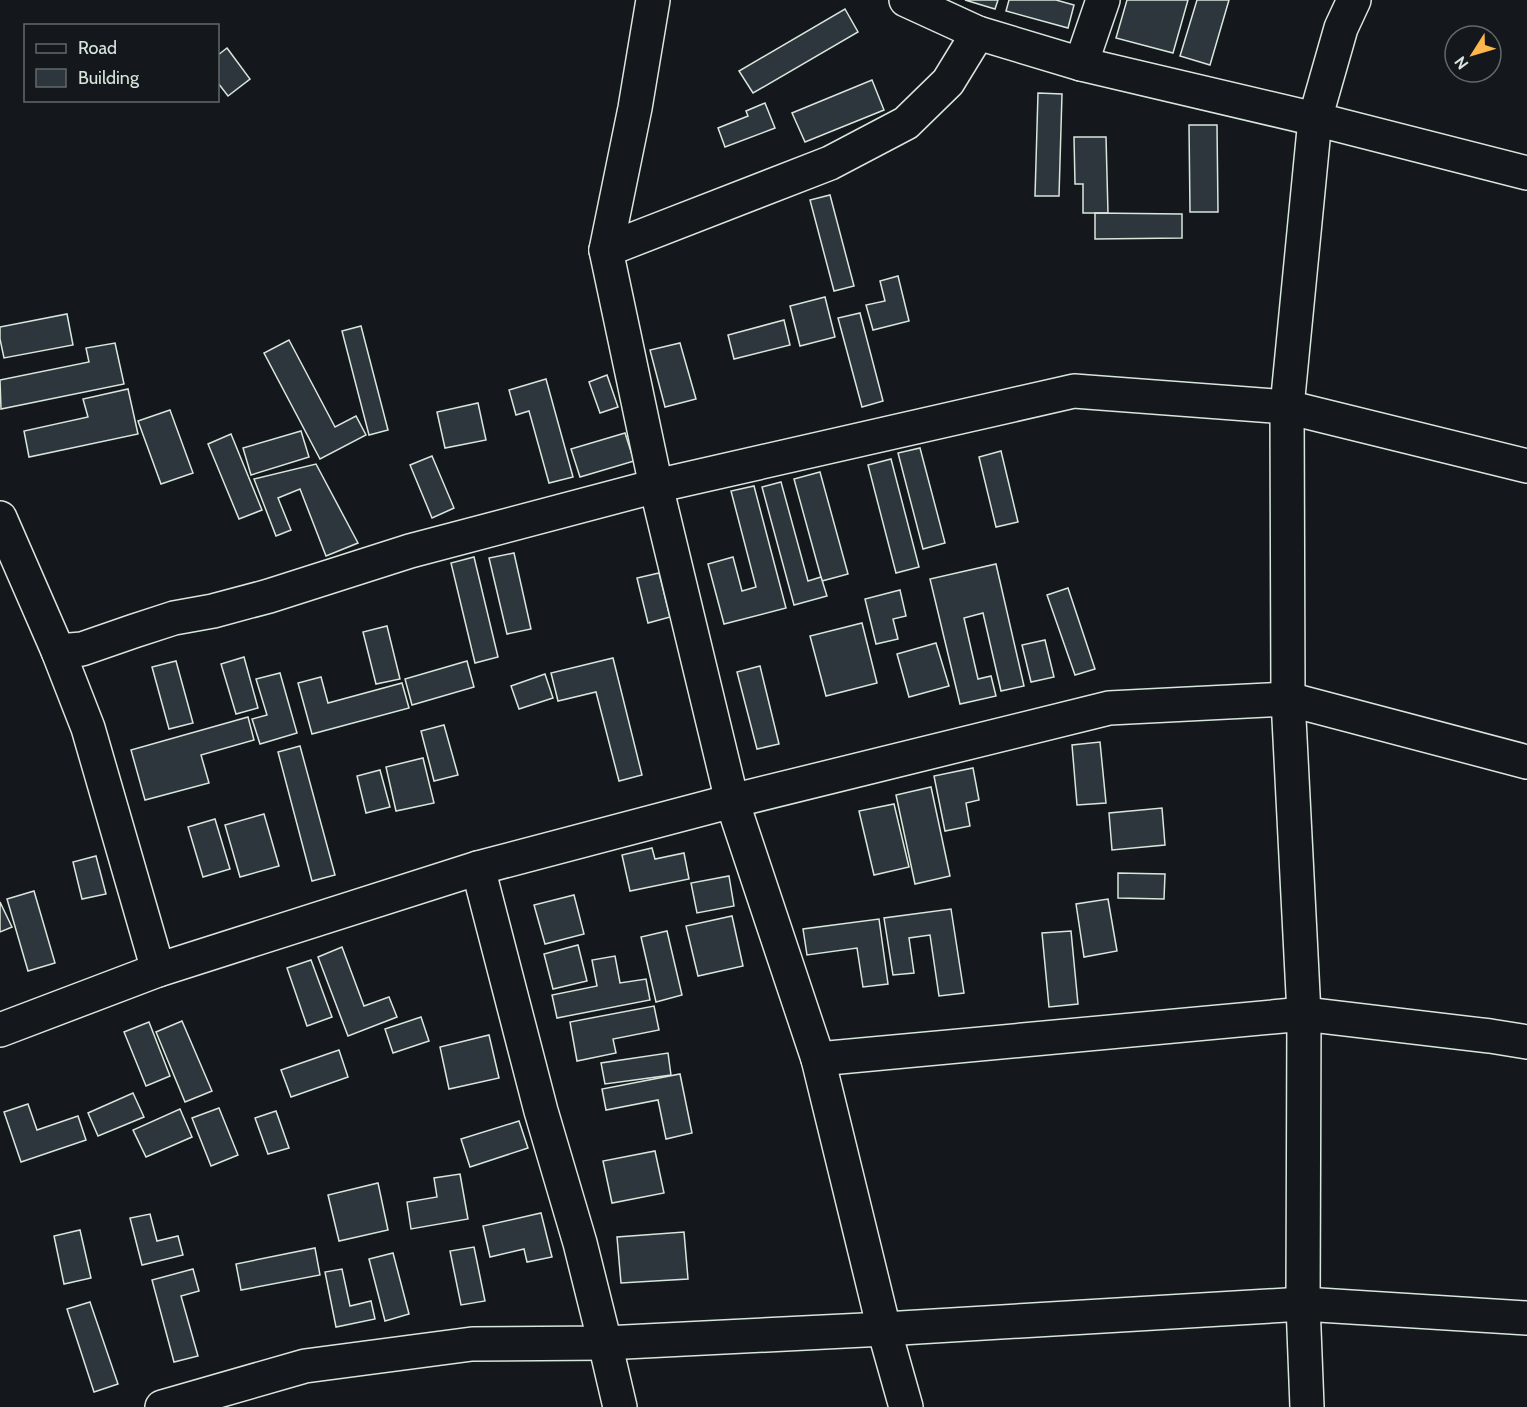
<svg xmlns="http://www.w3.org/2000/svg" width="1527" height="1407" font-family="Cabin,sans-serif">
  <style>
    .building { fill: #2c363c; stroke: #d8e6dc; stroke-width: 1.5 }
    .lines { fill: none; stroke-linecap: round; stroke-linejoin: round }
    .minor-casing { stroke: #d8e6dc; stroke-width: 36 }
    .minor { stroke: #14181c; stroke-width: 33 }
  </style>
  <rect width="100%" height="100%" fill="#14181c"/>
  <!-- building -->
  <g class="building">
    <polygon points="965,0 998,0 995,9"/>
    <polygon points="1009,0 1056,0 1074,5 1068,28 1006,11"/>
    <polygon points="1127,0 1188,0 1173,53 1116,38"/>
    <polygon points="1197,0 1229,0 1210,65 1180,56"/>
    <polygon points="845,9 858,32 753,93 739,71"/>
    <polygon points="227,48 250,79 228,96 218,83 218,55"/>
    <polygon points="872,80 884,110 805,142 792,113"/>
    <polygon points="1038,93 1062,94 1059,196 1035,196"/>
    <polygon points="765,103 775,128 725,147 718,128 748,116 746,111"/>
    <polygon points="1189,125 1217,125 1218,212 1190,212"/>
    <polygon points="1074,137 1106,137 1108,213 1083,213 1083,184 1075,184"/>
    <polygon points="830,195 854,286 834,291 810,200"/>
    <polygon points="1095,213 1182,214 1182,238 1095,239"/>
    <polygon points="898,276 909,321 873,330 866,305 885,301 880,281"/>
    <polygon points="825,297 835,337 800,346 790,306"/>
    <polygon points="860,313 883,401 862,407 838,318"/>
    <polygon points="67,314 73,345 4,358 0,339 0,327"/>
    <polygon points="784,320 790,345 734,359 728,335"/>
    <polygon points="361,326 388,430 369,435 342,331"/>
    <polygon points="289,340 335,427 356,416 366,435 320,459 264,353"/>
    <polygon points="115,343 124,384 1,409 0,380 89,362 86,348"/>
    <polygon points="680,343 696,399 665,407 650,350"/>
    <polygon points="607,375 618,407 600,413 589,382"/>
    <polygon points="546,379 573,477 549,483 529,411 516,415 509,390"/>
    <polygon points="128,389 138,434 29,457 24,431 88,417 83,399"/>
    <polygon points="478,403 486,440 445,448 437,412"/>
    <polygon points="170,410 193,473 161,484 138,421"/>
    <polygon points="301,431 309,457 251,475 243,448"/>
    <polygon points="625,433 634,461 580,477 571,449"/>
    <polygon points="231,434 262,510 239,519 208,444"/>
    <polygon points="920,448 945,543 923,549 898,453"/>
    <polygon points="1001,451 1018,522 996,527 979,457"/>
    <polygon points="432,456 454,508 432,518 410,465"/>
    <polygon points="891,459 919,567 896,573 868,465"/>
    <polygon points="316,464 358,543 326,556 300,489 278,498 291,530 276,536 254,479"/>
    <polygon points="820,472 848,574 822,581 794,479"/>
    <polygon points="781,482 808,581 821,577 827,596 794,605 762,487"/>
    <polygon points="754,486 786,608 724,624 708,564 733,557 742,591 756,587 731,491"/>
    <polygon points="514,553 531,629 507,634 489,558"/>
    <polygon points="474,557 498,657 475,663 451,563"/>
    <polygon points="996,564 1024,686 1001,691 983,613 964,618 978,679 991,676 996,696 960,704 930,579"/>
    <polygon points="659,573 670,617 648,623 637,578"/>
    <polygon points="1068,588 1095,669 1075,675 1047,595"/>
    <polygon points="900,590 906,616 893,619 898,639 876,644 865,599"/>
    <polygon points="862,623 877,683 826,696 810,636"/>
    <polygon points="387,626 400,679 376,684 363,632"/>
    <polygon points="1045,640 1054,677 1031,682 1022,645"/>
    <polygon points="936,643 949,686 909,697 897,654"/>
    <polygon points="244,657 258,708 236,714 221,664"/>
    <polygon points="613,658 642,775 619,781 596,692 558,701 551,673"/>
    <polygon points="176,661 193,723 169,729 152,667"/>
    <polygon points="467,661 474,687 412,705 405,679"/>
    <polygon points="760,666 779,744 757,749 737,672"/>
    <polygon points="280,673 297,733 260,744 252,719 267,715 256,679"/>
    <polygon points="545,674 553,698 519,709 511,686"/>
    <polygon points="321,677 328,703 402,683 409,708 312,734 298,683"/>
    <polygon points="248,717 254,740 201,755 209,783 145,800 131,750"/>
    <polygon points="444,725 458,775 434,781 421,731"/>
    <polygon points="1100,742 1106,803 1077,805 1072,745"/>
    <polygon points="300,746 335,875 312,881 278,752"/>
    <polygon points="423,758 434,803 396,811 386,767"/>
    <polygon points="973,768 979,800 966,803 970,826 945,831 934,776"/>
    <polygon points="380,770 390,807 366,813 357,776"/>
    <polygon points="931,787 950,876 915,884 896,795"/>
    <polygon points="894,804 909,867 874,875 859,811"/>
    <polygon points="1162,808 1165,845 1112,850 1109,813"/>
    <polygon points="264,814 279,866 240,877 225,825"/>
    <polygon points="215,819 230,869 203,877 188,827"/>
    <polygon points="652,848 655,859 684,853 689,879 630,891 622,855"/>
    <polygon points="96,856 106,894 82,899 73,862"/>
    <polygon points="1118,873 1165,874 1164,899 1118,898"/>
    <polygon points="729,876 734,906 697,913 691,883"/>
    <polygon points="34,891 55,963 28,971 7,899"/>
    <polygon points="574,895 584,934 545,944 534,905"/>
    <polygon points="1108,899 1117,951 1084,957 1076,904"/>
    <polygon points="0,902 12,927 0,932"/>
    <polygon points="951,909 964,993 939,996 930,935 909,938 914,973 893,975 884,918"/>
    <polygon points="732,916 743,966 698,976 686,926"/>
    <polygon points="879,919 888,984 863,987 857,948 807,955 803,929"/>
    <polygon points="667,931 682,995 656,1002 641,937"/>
    <polygon points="1071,931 1078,1004 1049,1007 1042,933"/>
    <polygon points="578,945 587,981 553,989 544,954"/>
    <polygon points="342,947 364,1006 389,997 397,1017 348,1036 318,957"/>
    <polygon points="615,956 620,983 646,979 650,1000 557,1018 552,995 597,986 592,960"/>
    <polygon points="311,960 332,1017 307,1026 287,968"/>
    <polygon points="654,1006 659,1030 613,1039 616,1053 577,1061 570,1022"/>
    <polygon points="421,1017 429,1041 393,1053 385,1029"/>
    <polygon points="182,1021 212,1091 185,1102 156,1032"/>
    <polygon points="149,1022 170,1076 146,1086 124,1032"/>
    <polygon points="489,1035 499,1078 449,1089 440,1047"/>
    <polygon points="339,1050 348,1077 291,1097 281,1070"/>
    <polygon points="668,1053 671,1075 605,1084 601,1063"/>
    <polygon points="680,1074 692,1133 666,1139 658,1100 606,1110 602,1089"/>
    <polygon points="133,1093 144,1117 98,1136 88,1113"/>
    <polygon points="28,1104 37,1130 78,1116 86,1140 21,1162 4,1112"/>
    <polygon points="219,1108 238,1155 211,1166 192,1118"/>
    <polygon points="180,1109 192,1137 146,1157 133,1130"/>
    <polygon points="276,1111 289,1148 268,1154 255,1118"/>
    <polygon points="519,1121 528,1148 470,1167 461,1139"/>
    <polygon points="655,1151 664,1193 612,1203 603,1161"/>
    <polygon points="460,1174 468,1219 411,1229 407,1202 437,1197 434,1178"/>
    <polygon points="378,1183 388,1230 339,1241 328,1195"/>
    <polygon points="541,1213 552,1257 527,1262 524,1249 490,1257 483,1226"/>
    <polygon points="150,1214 157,1241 178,1236 183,1255 142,1265 130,1218"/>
    <polygon points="80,1230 91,1278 64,1284 54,1236"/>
    <polygon points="684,1232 688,1279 621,1283 617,1237"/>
    <polygon points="474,1247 485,1301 461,1305 450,1251"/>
    <polygon points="315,1248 320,1275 241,1290 236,1264"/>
    <polygon points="393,1253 409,1314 385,1321 369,1259"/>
    <polygon points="193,1269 199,1291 181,1296 198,1356 174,1362 152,1280"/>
    <polygon points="342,1269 350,1306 371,1301 375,1319 336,1327 325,1272"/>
    <polygon points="90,1302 118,1384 94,1392 67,1309"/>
  </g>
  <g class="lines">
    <defs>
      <g id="minor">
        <polyline points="906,0 978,33 1081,64 1315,119 1527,173"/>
        <polyline points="1081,64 1103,0"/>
        <polyline points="606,250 635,108 653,0"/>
        <polyline points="0,518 58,651 88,728 158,970"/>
        <polyline points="58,651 82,649 134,631 174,618 213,611 269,596 410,551 656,486 1074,391 1287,407 1527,466"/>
        <polyline points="478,868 541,1111 580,1243 605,1343 620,1407"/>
        <polyline points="0,1030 158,970 478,868 732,801 1109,708 1288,699 1527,762"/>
        <polyline points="818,1059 1304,1014 1490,1036 1527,1042"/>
        <polyline points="162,1407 305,1366 472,1344 605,1343 884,1329 1303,1304 1527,1318"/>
        <polyline points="906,1407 884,1329 818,1059 732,801 656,486 606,250 830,163 906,123 948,82 978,33"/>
        <polyline points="1307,1407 1303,1304 1304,1014 1288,699 1287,407 1315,119 1341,28 1354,0"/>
      </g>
    </defs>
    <!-- minor casing -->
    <use href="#minor" class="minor-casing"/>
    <!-- minor -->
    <use href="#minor" class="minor"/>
  </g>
  <!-- legend -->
  <rect x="24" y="24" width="195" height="78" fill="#14181c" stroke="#626a69" stroke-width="1.5"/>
  <rect x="36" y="44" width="30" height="9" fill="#14181c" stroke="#626a69" stroke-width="1.5"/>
  <text x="78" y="54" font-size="18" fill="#d8e6dc">Road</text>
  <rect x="36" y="69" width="30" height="18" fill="#2c363c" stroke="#626a69" stroke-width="1.5"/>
  <text x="78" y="84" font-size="18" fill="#d8e6dc">Building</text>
  <!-- north arrow -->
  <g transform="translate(1473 54) rotate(233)"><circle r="28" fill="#14181c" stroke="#626a69" stroke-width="1.5"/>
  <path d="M0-4.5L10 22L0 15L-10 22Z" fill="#ffb74d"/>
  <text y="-9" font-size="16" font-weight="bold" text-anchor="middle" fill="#d8e6dc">N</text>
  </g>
</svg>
